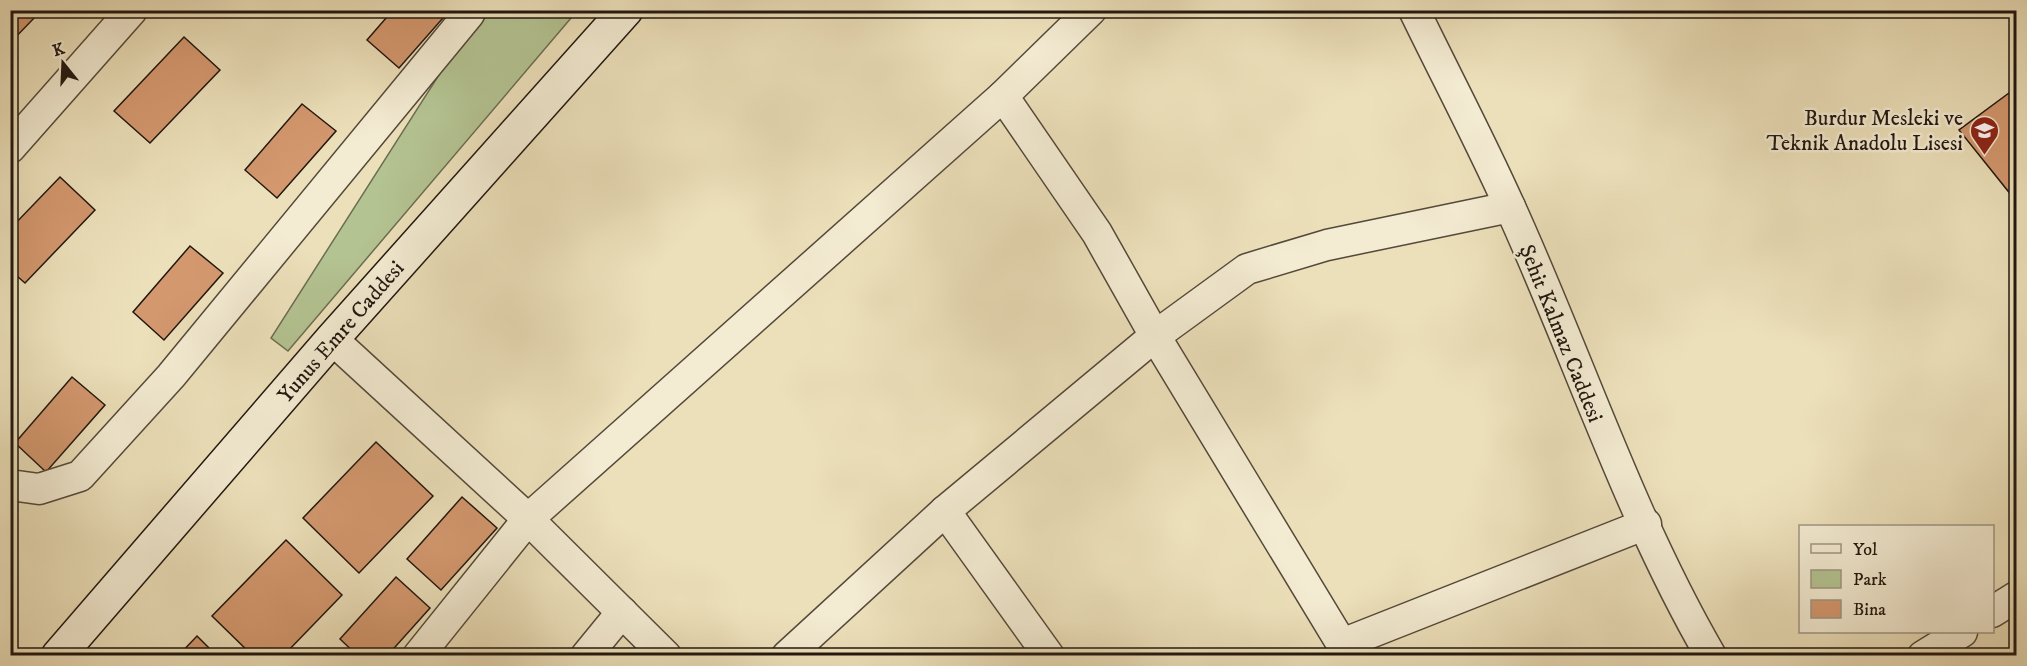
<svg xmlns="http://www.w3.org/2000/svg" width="2027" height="666" font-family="'IM FELL DW Pica',serif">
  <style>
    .green { fill: #b4c392; stroke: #6a6d51; stroke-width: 1.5 }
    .building { fill: #d4986f; stroke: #211710; stroke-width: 1.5 }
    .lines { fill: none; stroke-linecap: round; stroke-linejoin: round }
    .street-casing { stroke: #54493a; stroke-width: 33 }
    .secondary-casing { stroke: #211710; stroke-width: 36 }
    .street { stroke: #f3ebd2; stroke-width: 30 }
    .secondary { stroke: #f3ebd2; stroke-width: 33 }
    .labels { text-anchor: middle; stroke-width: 5; stroke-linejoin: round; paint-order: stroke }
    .poi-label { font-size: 22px; fill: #211710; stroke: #f3ebd2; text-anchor: end }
    .street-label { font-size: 22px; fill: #211710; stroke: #f3ebd2 }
  </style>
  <rect width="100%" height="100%" fill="#ece0ba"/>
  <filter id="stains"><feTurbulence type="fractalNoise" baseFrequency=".00333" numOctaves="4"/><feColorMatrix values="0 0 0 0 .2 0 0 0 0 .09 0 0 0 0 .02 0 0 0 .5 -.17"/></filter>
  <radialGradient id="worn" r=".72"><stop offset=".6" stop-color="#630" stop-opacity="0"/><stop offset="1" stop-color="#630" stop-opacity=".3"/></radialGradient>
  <!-- green -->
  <polygon class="green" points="474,11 577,11 288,351 271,338 476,17"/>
  <!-- building -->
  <g class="building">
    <polygon points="10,10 30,10 36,16 10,43"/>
    <polygon points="393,10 450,10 399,68 367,40"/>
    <polygon points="184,37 220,70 150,143 114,111"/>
    <polygon points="2009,93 2016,102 2016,201 1959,130"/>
    <polygon points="302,104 336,131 277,198 245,170"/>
    <polygon points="60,177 95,210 25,283 10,270 10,229"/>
    <polygon points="190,246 223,273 164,340 133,312"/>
    <polygon points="72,377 105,405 46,472 15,443"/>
    <polygon points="376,442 433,496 359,573 303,518"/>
    <polygon points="462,497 497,528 441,590 407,559"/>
    <polygon points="286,540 342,595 283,656 253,656 212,616"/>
    <polygon points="396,577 430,608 387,656 358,656 340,639"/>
    <polygon points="197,636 217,656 178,656"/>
  </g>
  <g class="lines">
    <defs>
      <g id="street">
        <path d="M1414,10C1446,76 1480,140 1510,207C1578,356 1628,513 1711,656"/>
        <polyline points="1003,96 1097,233 1155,336 1349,656"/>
        <polyline points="10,148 132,10"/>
        <polyline points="332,339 528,519 666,656"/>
        <polyline points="10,485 39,489 80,476 171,376 469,14 468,10"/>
        <polyline points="945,511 1049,656"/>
        <polyline points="1992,612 2016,597"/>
        <polyline points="1342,644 1646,524"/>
        <polyline points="418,656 528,519 1003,96 1091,10"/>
        <polyline points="586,656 622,612"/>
        <polyline points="787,656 945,511 1155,336 1247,269 1327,245 1510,207"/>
        <polyline points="1923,656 1962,632"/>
      </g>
      <polyline id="secondary" points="58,656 332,339 626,10"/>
    </defs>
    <!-- street casing -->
    <use href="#street" class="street-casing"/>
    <!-- secondary casing -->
    <use href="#secondary" class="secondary-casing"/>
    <!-- street -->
    <use href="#street" class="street"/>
    <!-- secondary -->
    <use href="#secondary" class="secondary"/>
  </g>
  <!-- icons -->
  <defs>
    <symbol id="school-pin" viewBox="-11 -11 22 30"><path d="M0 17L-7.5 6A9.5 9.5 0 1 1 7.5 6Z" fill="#8f2418" stroke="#f3ebd2"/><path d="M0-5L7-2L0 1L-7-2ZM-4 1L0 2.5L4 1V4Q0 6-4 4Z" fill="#fff"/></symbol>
  </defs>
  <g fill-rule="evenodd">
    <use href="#school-pin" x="1968" y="114" width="33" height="45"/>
  </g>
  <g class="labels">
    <!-- poi labels -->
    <g class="poi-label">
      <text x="1963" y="125">Burdur Mesleki ve<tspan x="1963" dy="25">Teknik Anadolu Lisesi</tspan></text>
    </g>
    <!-- street labels -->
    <g class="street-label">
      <text transform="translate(340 331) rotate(-49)" y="8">Yunus Emre Caddesi</text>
      <text transform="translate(1562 333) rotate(68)" y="8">Şehit Kalmaz Caddesi</text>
    </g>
  </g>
  <!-- margin -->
  <rect width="2027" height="666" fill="none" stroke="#ece0ba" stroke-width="36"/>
  <rect x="12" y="12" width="2003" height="642" fill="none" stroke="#211710" stroke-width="3"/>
  <rect x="18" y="18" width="1991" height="630" fill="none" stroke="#211710" stroke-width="1.5"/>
  <!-- legend -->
  <rect x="1799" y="525" width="195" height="108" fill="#f3ebd2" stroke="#9f9684" stroke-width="1.5"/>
  <rect x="1811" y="544" width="30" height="9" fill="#f3ebd2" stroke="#9f9684" stroke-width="1.5"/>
  <text x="1853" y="555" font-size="18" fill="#211710">Yol</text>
  <rect x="1811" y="570" width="30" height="18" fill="#b4c392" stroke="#9f9684" stroke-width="1.5"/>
  <text x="1853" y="585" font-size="18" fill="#211710">Park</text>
  <rect x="1811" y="600" width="30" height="18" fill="#d4986f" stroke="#9f9684" stroke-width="1.5"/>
  <text x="1853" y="615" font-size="18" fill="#211710">Bina</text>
  <!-- north arrow -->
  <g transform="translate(63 63) rotate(342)" stroke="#f3ebd2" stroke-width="4.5" paint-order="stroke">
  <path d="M0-4.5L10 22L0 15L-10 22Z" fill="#211710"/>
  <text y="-9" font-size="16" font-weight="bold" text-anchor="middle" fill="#211710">K</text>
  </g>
  <rect width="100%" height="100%" filter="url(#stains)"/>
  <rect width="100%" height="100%" fill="url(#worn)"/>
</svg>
